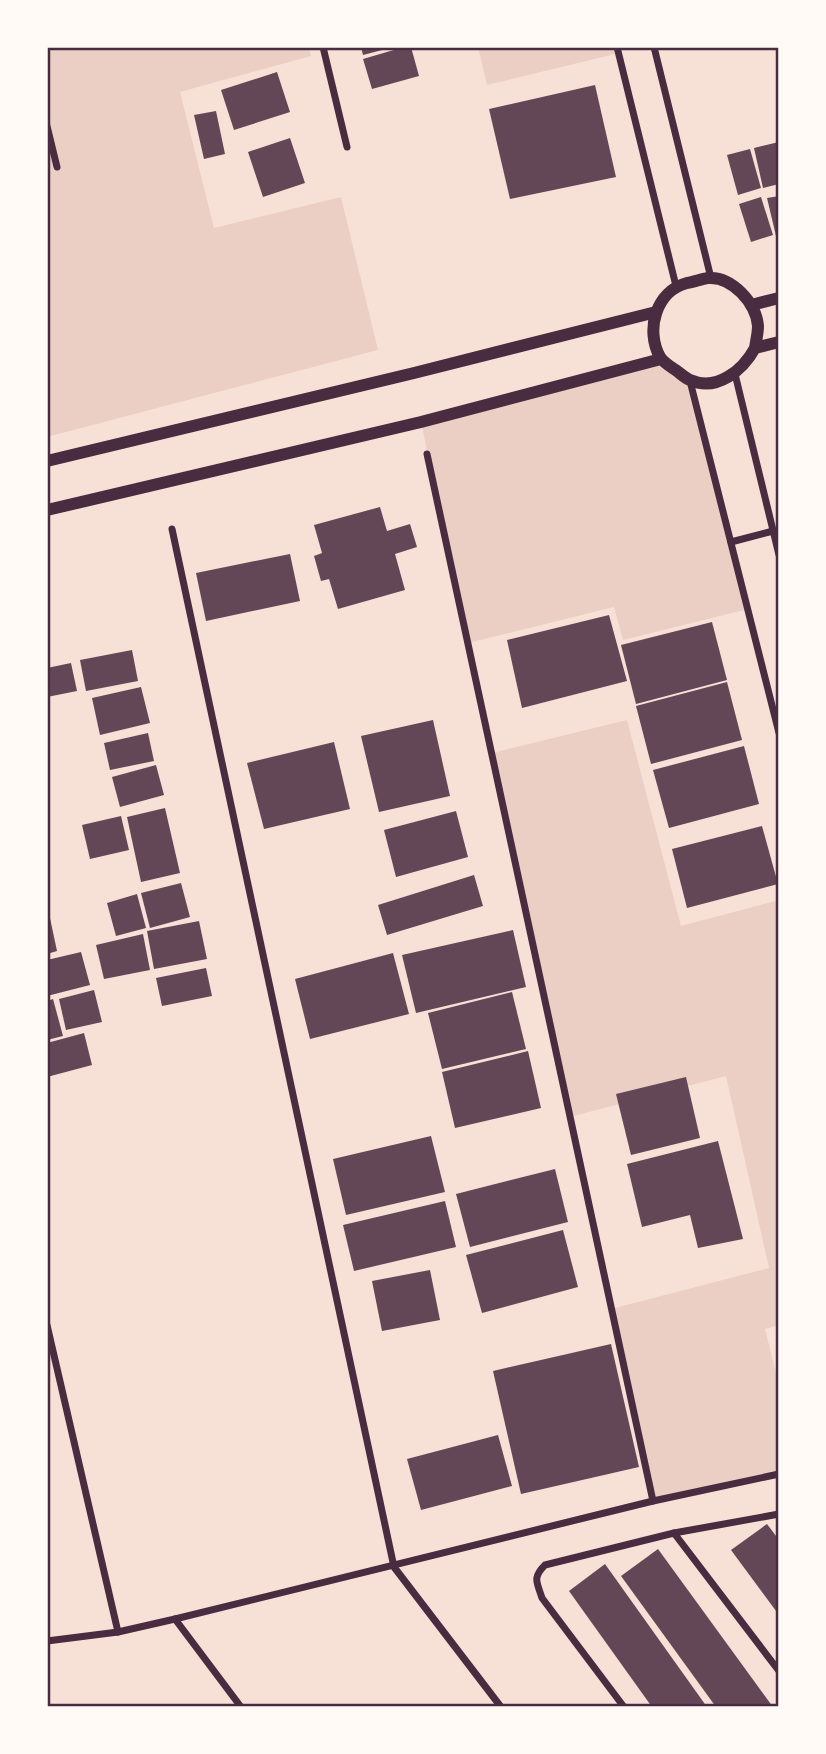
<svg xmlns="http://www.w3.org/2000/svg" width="826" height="1754" font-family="'Nunito Sans',sans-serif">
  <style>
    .green { fill: #ebcfc5 }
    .building { fill: #644757 }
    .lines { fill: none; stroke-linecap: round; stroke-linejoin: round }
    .minor { stroke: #4a2c40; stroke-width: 7 }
    .tertiary { stroke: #4a2c40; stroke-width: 12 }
    .neatline { fill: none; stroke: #4a2c40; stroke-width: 2.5 }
  </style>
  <rect width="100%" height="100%" fill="#f7e1d7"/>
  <!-- green -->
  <g class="green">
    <polygon points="47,47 309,47 311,56 180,92 214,228 341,197 378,350 47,437"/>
    <polygon points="478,47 617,47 619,53 487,85"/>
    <polygon points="661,359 690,381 748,609 623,640 614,607 468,643 421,422"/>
    <polygon points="627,720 681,926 779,900 779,1325 765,1329 779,1385 779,1474 653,1501 611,1309 769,1268 726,1076 570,1117 492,753"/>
  </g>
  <!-- building -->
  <g class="building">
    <polygon points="361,47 389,47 390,48 363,55"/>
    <polygon points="404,47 411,47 419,76 372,89 363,59"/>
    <polygon points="277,72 290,112 234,130 221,90"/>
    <polygon points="595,85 616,177 510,199 489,109"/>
    <polygon points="216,111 225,154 204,159 194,115"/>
    <polygon points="290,138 305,183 263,197 248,152"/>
    <polygon points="779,142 779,184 763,188 754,148"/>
    <polygon points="750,149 761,188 738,195 727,155"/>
    <polygon points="779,196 779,235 776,236 767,198"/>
    <polygon points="761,197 773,235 751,242 739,204"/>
    <polygon points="380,507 387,531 410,524 417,547 395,554 405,590 338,609 329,579 321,581 314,556 322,553 314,525"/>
    <polygon points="290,554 300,601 206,621 196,573"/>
    <polygon points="609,615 627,681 522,708 507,640"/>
    <polygon points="712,622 727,680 636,704 621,645"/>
    <polygon points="132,650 138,681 86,691 80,660"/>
    <polygon points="71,663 77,691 47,697 47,668"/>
    <polygon points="727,682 742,740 651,764 636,706"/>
    <polygon points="141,687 150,723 100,735 92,698"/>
    <polygon points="433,720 450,796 379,812 361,736"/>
    <polygon points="148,733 154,761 110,770 104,743"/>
    <polygon points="334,742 350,809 264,829 247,763"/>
    <polygon points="744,746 759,804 669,828 653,770"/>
    <polygon points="156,765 164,795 120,807 112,777"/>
    <polygon points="165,808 180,873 141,882 127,817"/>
    <polygon points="456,811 468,857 396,877 384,830"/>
    <polygon points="121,816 129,850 90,859 82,825"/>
    <polygon points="762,826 778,884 687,908 672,849"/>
    <polygon points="474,875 483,906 387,935 378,905"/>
    <polygon points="181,883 190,917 150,928 141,893"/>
    <polygon points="137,894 146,928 116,936 107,903"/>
    <polygon points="50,918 57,951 47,954 47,919"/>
    <polygon points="199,921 207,959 154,969 147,931"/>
    <polygon points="513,930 526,987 416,1013 402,955"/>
    <polygon points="143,934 150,970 104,979 96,945"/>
    <polygon points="81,952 90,985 47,996 47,960"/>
    <polygon points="393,953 409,1014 310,1039 295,979"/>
    <polygon points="206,968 212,996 162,1006 156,978"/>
    <polygon points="94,990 102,1022 66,1030 59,999"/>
    <polygon points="512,992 526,1049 442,1069 428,1013"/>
    <polygon points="53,999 63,1036 47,1040 47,1001"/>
    <polygon points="84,1033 92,1065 47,1077 47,1043"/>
    <polygon points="528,1051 541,1108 455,1128 442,1072"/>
    <polygon points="686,1077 700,1138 631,1155 616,1094"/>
    <polygon points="431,1136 445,1192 346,1215 333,1159"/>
    <polygon points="718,1141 743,1239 698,1248 690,1215 642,1227 627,1164"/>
    <polygon points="555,1169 568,1222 470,1247 456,1194"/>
    <polygon points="445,1201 456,1247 354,1271 343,1225"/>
    <polygon points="563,1230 578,1287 482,1313 466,1255"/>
    <polygon points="430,1270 440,1320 382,1331 372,1281"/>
    <polygon points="611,1344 639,1467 521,1494 493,1371"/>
    <polygon points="498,1435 512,1486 421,1510 407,1459"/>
    <polygon points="767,1524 779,1540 779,1615 731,1550"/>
    <polygon points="658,1549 773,1707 716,1707 621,1576"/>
    <polygon points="605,1564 707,1707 652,1707 569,1591"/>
  </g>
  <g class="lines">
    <!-- minor -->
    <g class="minor">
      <polyline points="323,47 347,147"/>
      <polyline points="617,47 676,286"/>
      <polyline points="654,47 711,278"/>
      <polyline points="47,126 57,167"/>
      <polyline points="735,374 779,555"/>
      <polyline points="690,381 779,733"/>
      <polyline points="427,454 653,1501"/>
      <polyline points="172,529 394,1567 501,1707"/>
      <polyline points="731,542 773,531"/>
      <polyline points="47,1325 118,1632"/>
      <polyline points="674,1533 779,1514"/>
      <polyline points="175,1619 241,1707"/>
      <polyline points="47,1641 118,1632 175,1619 653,1501 779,1474"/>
      <path d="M624,1707L542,1598C537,1582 532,1578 545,1565L674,1533L779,1671"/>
    </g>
    <!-- tertiary -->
    <g class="tertiary">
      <polyline points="751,305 779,298"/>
      <path d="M755,348C756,341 758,333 758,326C756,303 732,276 708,278C701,279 694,282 687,283C656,291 645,330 660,357C664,363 671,367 677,371C681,374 685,378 690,380C717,392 743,370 755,348L779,342"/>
      <polyline points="47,461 414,373 656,312"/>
      <polyline points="47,510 421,422 661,359"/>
    </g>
  </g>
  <!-- border -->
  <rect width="826" height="1754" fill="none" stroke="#fffaf5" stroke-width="98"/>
  <rect x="49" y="49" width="728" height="1656" class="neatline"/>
</svg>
